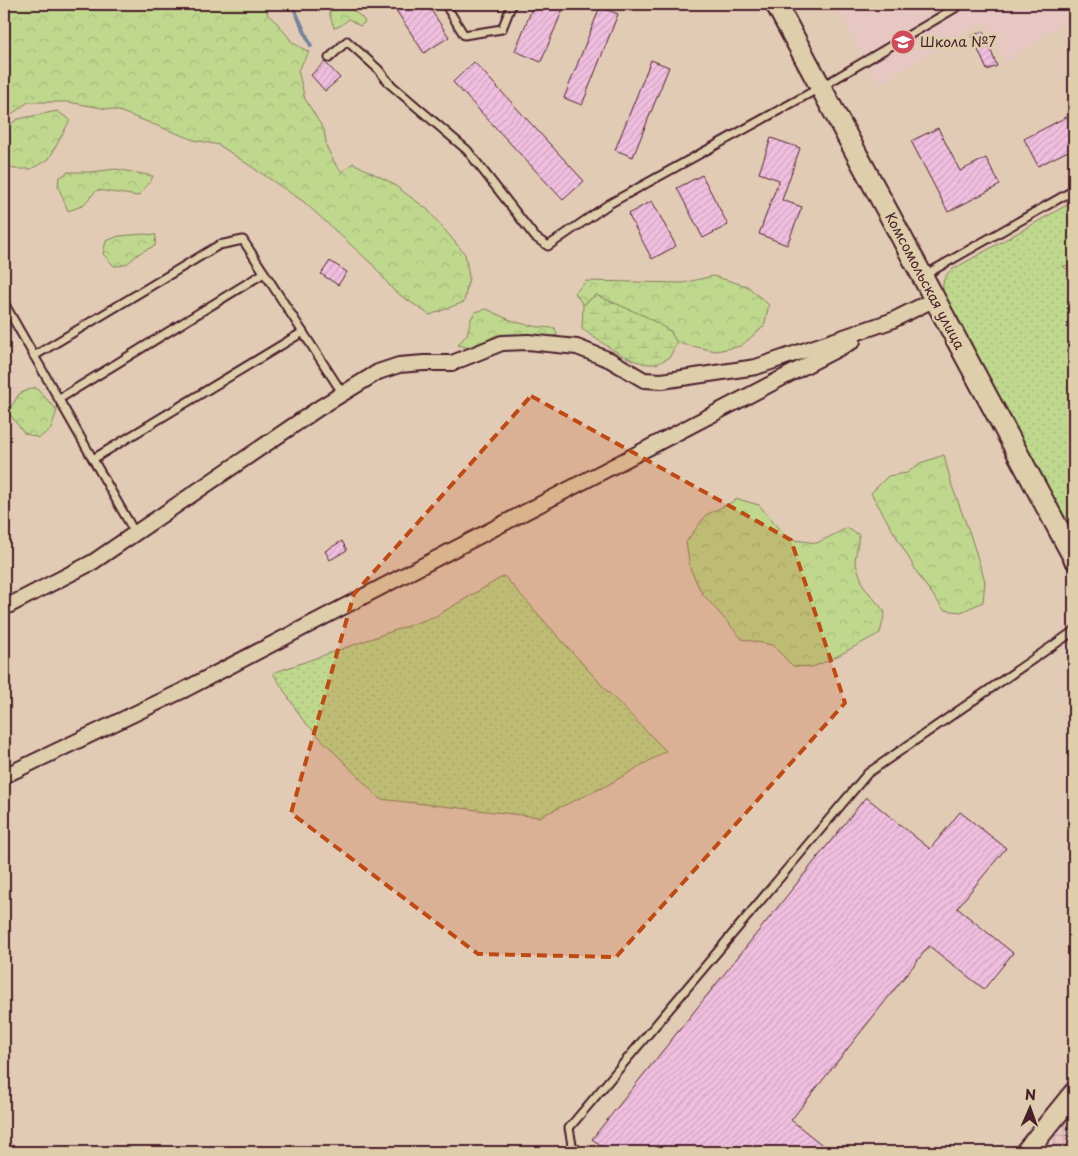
<svg xmlns="http://www.w3.org/2000/svg" width="1078" height="1156" font-family="'Playpen Sans',sans-serif">
  <style>
    .built { fill: #e6c7c2 }
    .industrial { fill: url(#industrial-grid) }
    .green { fill: url(#green-dots); stroke: #847c5c }
    .forest { fill: url(#forest-crowns); stroke: #847c5c }
    .wetland { fill: url(#wetland-marsh); stroke: #847c5c }
    .lines { fill: none; stroke-linecap: round; stroke-linejoin: round }
    .stream { stroke: #7483a0; stroke-width: 4 }
    .building { fill: url(#building-hatch); stroke: #4a1f2b }
    .service-casing { stroke: #4a1f2b; stroke-width: 11 }
    .minor-casing { stroke: #4a1f2b; stroke-width: 18 }
    .secondary-casing { stroke: #4a1f2b; stroke-width: 24 }
    .service { stroke: #dfceab; stroke-width: 7 }
    .minor { stroke: #dfceab; stroke-width: 14 }
    .secondary { stroke: #dfceab; stroke-width: 20 }
    .marked { fill: #c04a14; fill-opacity: 0.2; stroke: #c04a14; stroke-width: 4; stroke-dasharray: 10 6; stroke-linejoin: round }
    .labels { text-anchor: middle; stroke-width: 5; stroke-linejoin: round; paint-order: stroke }
    .poi-label { font-size: 14px; fill: #4a1f2b; stroke: #dfceab; text-anchor: start }
    .street-label { font-size: 14px; fill: #4a1f2b; stroke: #dfceab }
  </style>
  <defs>
    <pattern id="industrial-grid" width="8" height="8" patternUnits="userSpaceOnUse" patternTransform="scale(1.25)"><rect width="8" height="8" fill="#e6c7c2"/><path d="M0 4h8M4 0v8" fill="none" stroke="#c7aaa7"/></pattern>
    <pattern id="green-dots" width="8" height="8" patternUnits="userSpaceOnUse" patternTransform="scale(1.25)"><rect width="8" height="8" fill="#bfd88e"/><path d="M2 2h.1M6 6h.1" fill="none" stroke="#a6b97b" stroke-width="1.8" stroke-linecap="round"/></pattern>
    <pattern id="forest-crowns" width="20" height="18" patternUnits="userSpaceOnUse" patternTransform="scale(1.25)"><rect width="20" height="18" fill="#bfd88e"/><path d="M2 6a3 3 0 1 1 6 0M12 15a3 3 0 1 1 6 0" fill="none" stroke="#a6b97b"/></pattern>
    <pattern id="wetland-marsh" width="20" height="14" patternUnits="userSpaceOnUse" patternTransform="scale(1.25)"><rect width="20" height="14" fill="#bfd88e"/><path d="M1 5h8M5 5V1M11 12h8M15 12V8" fill="none" stroke="#a6b97b"/></pattern>
    <pattern id="building-hatch" width="6" height="6" patternUnits="userSpaceOnUse" patternTransform="scale(1.25)"><rect width="6" height="6" fill="#f0bfdf"/><path d="M-1 1l2-2M0 6l6-6M5 7l2-2" fill="none" stroke="#cfa4c0"/></pattern>
  </defs>
  <rect width="100%" height="100%" fill="#e2cbb5"/>
  <filter id="ink" filterUnits="userSpaceOnUse"><feTurbulence type="fractalNoise" baseFrequency=".02" numOctaves="2"/><feDisplacementMap in="SourceGraphic" scale="10" xChannelSelector="R" yChannelSelector="G"/><feConvolveMatrix kernelMatrix="1 2 1 2 8 2 1 2 1" color-interpolation-filters="sRGB"/></filter>
  <g filter="url(#ink)">
    <!-- built -->
    <polygon class="built" points="834,4 1074,4 1074,15 1006,62 985,21 879,84"/>
    <!-- industrial -->
    <polygon class="industrial" points="1074,1111 1074,1152 1039,1152"/>
    <!-- green -->
    <g class="green">
      <path d="M1074,201V265L1062,266L1074,273V536L944,296C942,285 942,279 950,271Z"/>
      <polygon points="504,576 607,691 666,751 606,786 539,817 380,799 302,719 273,673 436,616"/>
    </g>
    <!-- forest -->
    <g class="forest">
      <polygon points="4,4 270,4 267,14 278,24 293,43 309,52 298,70 305,99 324,130 327,148 336,165 342,172 353,163 390,182 427,209 465,254 469,277 464,302 430,315 394,291 373,265 304,202 219,145 194,140 119,111 68,102 28,102 4,120"/>
      <path d="M333,4C344,4 359,12 365,22L360,26L349,19L340,26L334,28L329,12Z"/>
      <polygon points="57,111 70,120 49,159 31,169 14,169 4,164 4,128 18,119"/>
      <polygon points="116,169 153,176 150,182 138,196 97,190 82,206 68,211 58,186 59,178 68,172 91,172"/>
      <path d="M143,234L156,235L155,246C150,248 144,250 140,253C128,261 130,266 114,266L103,254L106,241L119,236Z"/>
      <polygon points="713,276 747,286 769,305 764,326 741,346 716,351 677,343 669,331 596,295 583,305 575,293 586,281 683,283"/>
      <path d="M487,309C511,322 528,327 555,328L557,335L546,338L496,335L473,349L458,345L467,334L471,319L475,312Z"/>
      <polygon points="35,387 57,410 51,429 39,438 24,433 8,412 19,394"/>
      <polygon points="944,455 952,486 970,534 985,581 983,602 961,612 944,610 921,579 871,493 888,476 907,473 920,463"/>
      <polygon points="738,499 759,505 787,539 817,543 847,528 859,535 855,561 864,587 885,612 880,633 830,660 812,667 793,666 772,645 742,639 701,592 690,568 686,542 706,515"/>
    </g>
    <!-- wetland -->
    <path class="wetland" d="M596,295L647,317L670,331L677,343L669,358C664,360 658,364 654,364C632,366 600,341 582,329L583,305Z"/>
    <g class="lines">
      <!-- stream -->
      <polyline class="stream" points="292,4 311,46"/>
    </g>
    <!-- building -->
    <g class="building">
      <polygon points="392,4 427,4 449,37 424,53"/>
      <polygon points="534,4 565,4 541,62 515,51"/>
      <polygon points="600,7 618,14 582,105 564,98"/>
      <polygon points="983,31 997,66 987,70 972,36"/>
      <polygon points="651,60 669,67 633,157 615,150"/>
      <polygon points="325,62 340,78 325,91 311,75"/>
      <polygon points="474,62 584,181 563,200 453,82"/>
      <polygon points="1074,113 1074,148 1038,166 1024,139"/>
      <polygon points="938,128 960,171 986,158 1000,185 948,212 911,141"/>
      <polygon points="771,138 800,148 782,200 802,207 787,245 759,234 779,180 759,173"/>
      <polygon points="702,175 728,225 703,238 677,188"/>
      <polygon points="652,201 676,246 652,259 628,214"/>
      <polygon points="330,261 347,272 338,285 321,274"/>
      <polygon points="342,541 347,550 330,560 325,551"/>
      <polygon points="866,797 930,849 960,812 1006,848 957,908 1013,953 984,989 929,946 791,1120 831,1152 610,1152 592,1139"/>
    </g>
    <g class="lines">
      <defs>
        <g id="service">
          <polyline points="445,4 464,35 502,29 512,4"/>
          <polyline points="329,58 347,41 378,69 390,84 467,150 535,237 548,246 609,204 821,87 962,4"/>
          <polyline points="923,276 1074,190"/>
          <polyline points="4,303 135,533"/>
          <polyline points="34,356 219,245 243,240 343,394"/>
          <polyline points="59,399 264,273"/>
          <polyline points="93,459 303,332"/>
          <polyline points="578,1152 572,1145 569,1128 868,773 1074,631"/>
        </g>
        <g id="minor">
          <polyline points="4,608 93,562 319,408 378,372 399,365 424,363 452,363 502,343 528,342 577,347 610,360 644,380 662,381 756,367 891,321 935,299"/>
          <polyline points="4,776 182,691 853,341"/>
        </g>
        <g id="secondary">
          <polyline points="776,4 1074,558"/>
          <polyline points="1026,1152 1074,1093"/>
        </g>
      </defs>
      <!-- service casing -->
      <use href="#service" class="service-casing"/>
      <!-- minor casing -->
      <use href="#minor" class="minor-casing"/>
      <!-- secondary casing -->
      <use href="#secondary" class="secondary-casing"/>
      <!-- service -->
      <use href="#service" class="service"/>
      <!-- minor -->
      <use href="#minor" class="minor"/>
      <!-- secondary -->
      <use href="#secondary" class="secondary"/>
    </g>
  </g>
  <!-- marked area -->
  <path class="marked" d="M531,396L791,540L845,703L616,957L478,954L291,813L354,594Z"/>
  <!-- icons -->
  <defs>
    <symbol id="school-disc" viewBox="-11 -11 22 22"><circle r="9.5" fill="#d1495b" stroke="#dfceab"/><path d="M0-5L7-2L0 1L-7-2ZM-4 1L0 2.5L4 1V4Q0 6-4 4Z" fill="#fff"/></symbol>
  </defs>
  <g fill-rule="evenodd">
    <use href="#school-disc" x="889" y="28" width="28" height="28"/>
  </g>
  <g class="labels">
    <!-- poi labels -->
    <g class="poi-label">
      <text x="920" y="47">Школа №7</text>
    </g>
    <!-- street labels -->
    <g class="street-label">
      <text transform="translate(925 281) rotate(62)" y="5">Комсомольская улица</text>
    </g>
  </g>
  <!-- margin -->
  <rect width="1078" height="1156" fill="none" stroke="#dfceab" stroke-width="20"/>
  <rect x="10" y="10" width="1058" height="1136" fill="none" stroke="#4a1f2b" stroke-width="2" filter="url(#ink)"/>
  <!-- north arrow -->
  <g transform="translate(1030 1108) rotate(2)" stroke="#dfceab" stroke-width="4" paint-order="stroke">
  <path d="M0-4L9 19L0 12L-9 19Z" fill="#4a1f2b"/>
  <text y="-8" font-size="14" font-weight="bold" text-anchor="middle" fill="#4a1f2b">N</text>
  </g>
</svg>
